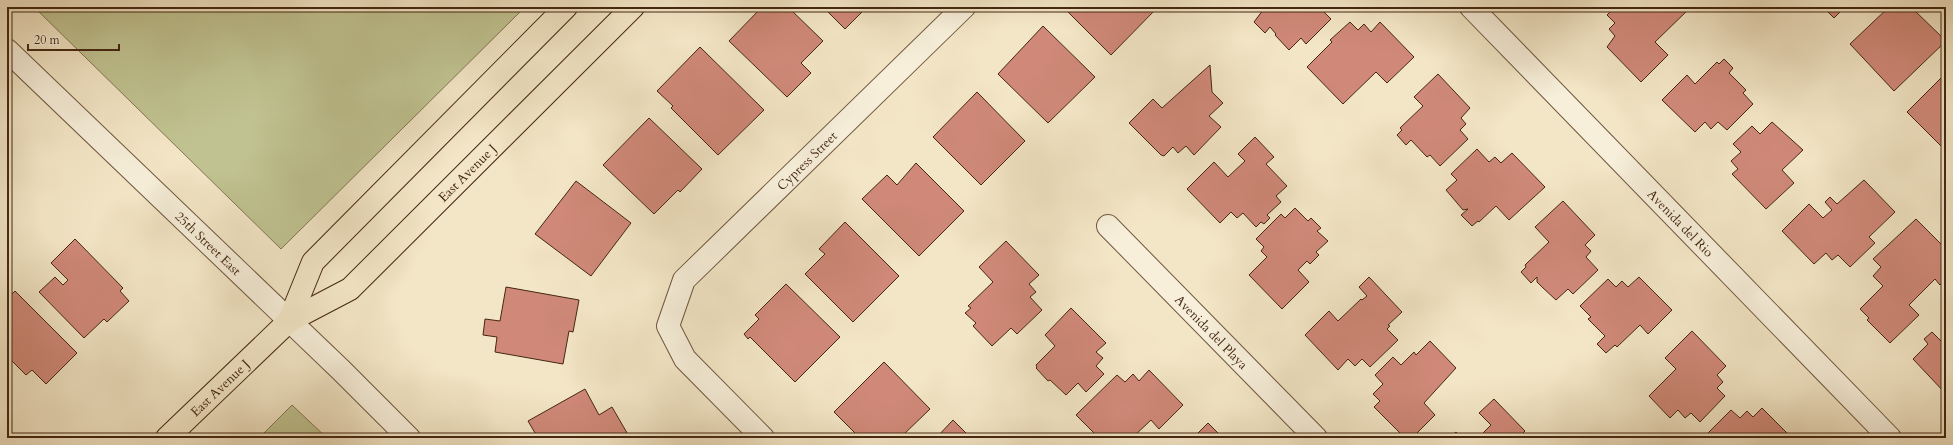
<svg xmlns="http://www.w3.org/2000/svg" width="1953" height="445" font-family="Cardo,serif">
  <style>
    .green { fill: #c0c391; stroke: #827552 }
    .building { fill: #d08979; stroke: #442712 }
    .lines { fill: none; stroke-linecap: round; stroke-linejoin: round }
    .minor-casing { stroke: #70573f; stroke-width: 24 }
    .major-casing { stroke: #442712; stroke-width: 24 }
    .minor { stroke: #f7efda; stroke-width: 22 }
    .major { stroke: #f3e6c6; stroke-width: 22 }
    .labels { text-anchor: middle; stroke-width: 3.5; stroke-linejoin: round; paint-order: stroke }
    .street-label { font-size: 13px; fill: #442712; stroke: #f7efda }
  </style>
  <rect width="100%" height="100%" fill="#f3e6c6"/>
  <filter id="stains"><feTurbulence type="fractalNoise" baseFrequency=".005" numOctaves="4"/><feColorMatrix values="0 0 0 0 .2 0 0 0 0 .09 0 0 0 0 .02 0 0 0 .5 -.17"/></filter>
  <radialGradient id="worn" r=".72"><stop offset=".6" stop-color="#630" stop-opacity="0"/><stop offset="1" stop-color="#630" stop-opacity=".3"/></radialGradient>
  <!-- green -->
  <g class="green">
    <polygon points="34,7 525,7 281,249"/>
    <polygon points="292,405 327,438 259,438"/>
  </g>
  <!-- building -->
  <g class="building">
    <polygon points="762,7 788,7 823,41 801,63 811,73 787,97 729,41"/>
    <polygon points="823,7 867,7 845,29"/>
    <polygon points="1063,7 1158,7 1111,55"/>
    <polygon points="1261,7 1319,7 1331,19 1306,44 1301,38 1289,50 1275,35 1276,34 1270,27 1265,33 1254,22 1263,10"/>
    <polygon points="1615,7 1691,7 1655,42 1668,55 1641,82 1607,47 1615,36 1609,29 1615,23 1607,15"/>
    <polygon points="1823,7 1845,7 1834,18"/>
    <polygon points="1889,7 1911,7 1946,41 1894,91 1850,44"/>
    <polygon points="1350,22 1358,30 1364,24 1371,32 1380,22 1414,57 1387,83 1376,72 1343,104 1307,67 1332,42 1330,40"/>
    <polygon points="1043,26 1095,77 1048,123 998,74"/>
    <polygon points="700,47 764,110 718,155 671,108 673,106 657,91"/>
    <polygon points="1724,59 1733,68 1729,73 1746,90 1743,93 1753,104 1727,130 1718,122 1711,129 1705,122 1695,132 1662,100 1687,75 1695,84 1717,62 1719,64"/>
    <polygon points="1210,65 1212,92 1223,103 1209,116 1221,127 1194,155 1186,146 1178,153 1173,147 1164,156 1161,155 1129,123 1153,99 1162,108"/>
    <polygon points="1946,73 1946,151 1907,112"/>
    <polygon points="1438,74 1470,108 1461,118 1466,124 1460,130 1468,139 1440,166 1430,155 1427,157 1411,140 1406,145 1397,135 1402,130 1400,128 1423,106 1414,97"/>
    <polygon points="977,92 1025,141 981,185 933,137"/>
    <polygon points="649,118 702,169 680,192 678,190 654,214 603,165"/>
    <polygon points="1772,122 1803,150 1782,170 1794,183 1766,209 1732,174 1738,169 1731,161 1741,152 1733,144 1752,126 1760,134"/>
    <polygon points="1255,137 1274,157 1266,164 1287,186 1276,196 1281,202 1267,215 1270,218 1264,224 1261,222 1256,227 1243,213 1237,218 1231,212 1220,223 1187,189 1214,162 1228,177 1245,161 1238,154"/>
    <polygon points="1477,149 1489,162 1495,157 1501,163 1512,153 1545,187 1509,220 1496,206 1479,222 1478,221 1472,226 1461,215 1468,209 1463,210 1446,190 1457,180 1451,174"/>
    <polygon points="916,163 964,211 919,256 862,199 887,175 897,185"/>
    <polygon points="1864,180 1895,212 1869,237 1875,243 1850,267 1838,255 1832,260 1826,253 1814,264 1782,231 1809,204 1823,218 1832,210 1825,202 1830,197 1837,204"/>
    <polygon points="576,181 631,223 591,276 535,234"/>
    <polygon points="1563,201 1595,235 1585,245 1591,251 1586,257 1598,270 1573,294 1568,289 1556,300 1542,287 1537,282 1537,277 1531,283 1521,272 1526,267 1525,265 1549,242 1535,227"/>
    <polygon points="1295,208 1308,221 1311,218 1321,228 1317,231 1328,241 1316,252 1319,255 1310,264 1307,261 1298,270 1309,282 1282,309 1249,275 1267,257 1261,251 1264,247 1256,239 1281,214 1285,218"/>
    <polygon points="1916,219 1946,249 1946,268 1943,272 1946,275 1946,279 1940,285 1935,279 1909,305 1919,315 1890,343 1867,320 1869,318 1860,309 1883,286 1873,276 1881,267 1873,259"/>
    <polygon points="845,222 899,276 853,322 805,274 825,254 819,249"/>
    <polygon points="75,239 123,288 120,291 129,301 107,322 104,319 84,338 39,292 55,277 63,285 68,280 51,263"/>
    <polygon points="1006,241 1039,275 1029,284 1036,292 1030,297 1042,310 1017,334 1011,328 992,346 973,326 976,323 965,313 971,308 968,306 993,282 979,267"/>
    <polygon points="1369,277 1402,312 1388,325 1390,326 1387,329 1398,340 1370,367 1362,359 1355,366 1348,359 1338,370 1305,335 1329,311 1338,321 1361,299 1362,300 1367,296 1359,287"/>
    <polygon points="1639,277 1672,310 1648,334 1640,325 1617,347 1615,345 1606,353 1597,344 1605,336 1588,319 1591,317 1580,306 1608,279 1616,287 1622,281 1628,287"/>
    <polygon points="786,284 840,337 795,382 750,337 748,339 744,334 759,319 755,315"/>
    <polygon points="506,287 579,300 573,332 569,331 563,364 495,352 497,337 483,335 485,319 500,321"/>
    <polygon points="15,291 77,353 46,384 32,370 26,375 7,356 7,333 9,331 7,328 7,299"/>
    <polygon points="1071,308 1106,343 1096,352 1103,358 1096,366 1104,374 1086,392 1078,383 1066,395 1050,380 1048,381 1036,368 1037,367 1036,365 1055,346 1045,335"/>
    <polygon points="1692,331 1726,366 1717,375 1723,382 1717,388 1725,396 1700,422 1691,413 1685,418 1678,410 1670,418 1649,396 1676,369 1665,358"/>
    <polygon points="1932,332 1945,345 1946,344 1945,393 1913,359 1928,344 1924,339"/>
    <polygon points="1430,341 1456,368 1424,403 1435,415 1412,438 1405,438 1374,407 1380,401 1373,394 1383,384 1375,375 1393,357 1401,365 1414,352 1416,355"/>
    <polygon points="884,362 930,409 900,438 860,438 834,412"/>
    <polygon points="1149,370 1183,405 1159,429 1151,420 1132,438 1099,438 1076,415 1117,375 1125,382 1133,374 1139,381"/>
    <polygon points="585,389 599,415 612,407 630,438 538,438 528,421"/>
    <polygon points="1494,399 1525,431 1518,438 1478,438 1491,425 1479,413"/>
    <polygon points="1762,408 1792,438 1704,437 1731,410 1740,418 1747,411 1753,417"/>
    <polygon points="953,420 971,438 936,438"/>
    <polygon points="1208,423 1223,438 1193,438"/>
    <polygon points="1456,432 1461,438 1449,438"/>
  </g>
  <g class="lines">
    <defs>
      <g id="minor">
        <path id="s1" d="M1471,7L1890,438"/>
        <path id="s2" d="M7,50L341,370L409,438"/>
        <path id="s3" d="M1108,226L1316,438"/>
        <path id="s4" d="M763,438L685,359L668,326L684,280L964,7"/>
      </g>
      <g id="major">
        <polyline points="289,321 313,262 566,7"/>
        <path id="s5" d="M167,438L289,321L350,289L633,7"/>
      </g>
    </defs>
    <!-- minor casing -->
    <use href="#minor" class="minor-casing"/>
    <!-- major casing -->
    <use href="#major" class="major-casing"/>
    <!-- minor -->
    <use href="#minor" class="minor"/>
    <!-- major -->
    <use href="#major" class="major"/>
  </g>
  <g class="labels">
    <!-- street labels -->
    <g class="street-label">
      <text dy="5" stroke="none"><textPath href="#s4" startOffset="368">Cypress Street</textPath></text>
      <text dy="5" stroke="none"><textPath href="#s5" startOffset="403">East Avenue J</textPath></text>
      <text dy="5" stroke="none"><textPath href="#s1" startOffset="301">Avenida del Rio</textPath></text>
      <text dy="5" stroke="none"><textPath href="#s2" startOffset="279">25th Street East</textPath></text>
      <text dy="5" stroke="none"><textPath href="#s3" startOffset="148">Avenida del Playa</textPath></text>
      <text dy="5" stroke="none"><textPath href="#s5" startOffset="73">East Avenue J</textPath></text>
    </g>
  </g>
  <!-- margin -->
  <rect width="1953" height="445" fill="none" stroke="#f3e6c6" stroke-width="24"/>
  <rect x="8" y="8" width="1937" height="429" fill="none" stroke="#442712" stroke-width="2"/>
  <rect x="12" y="12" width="1929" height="421" fill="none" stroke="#442712"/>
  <!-- scale -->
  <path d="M28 44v6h91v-6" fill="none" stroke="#442712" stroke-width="2"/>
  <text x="34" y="44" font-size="12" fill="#442712" stroke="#f7efda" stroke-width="3" paint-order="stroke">20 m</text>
  <rect width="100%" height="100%" filter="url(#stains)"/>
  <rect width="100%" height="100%" fill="url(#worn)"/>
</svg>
